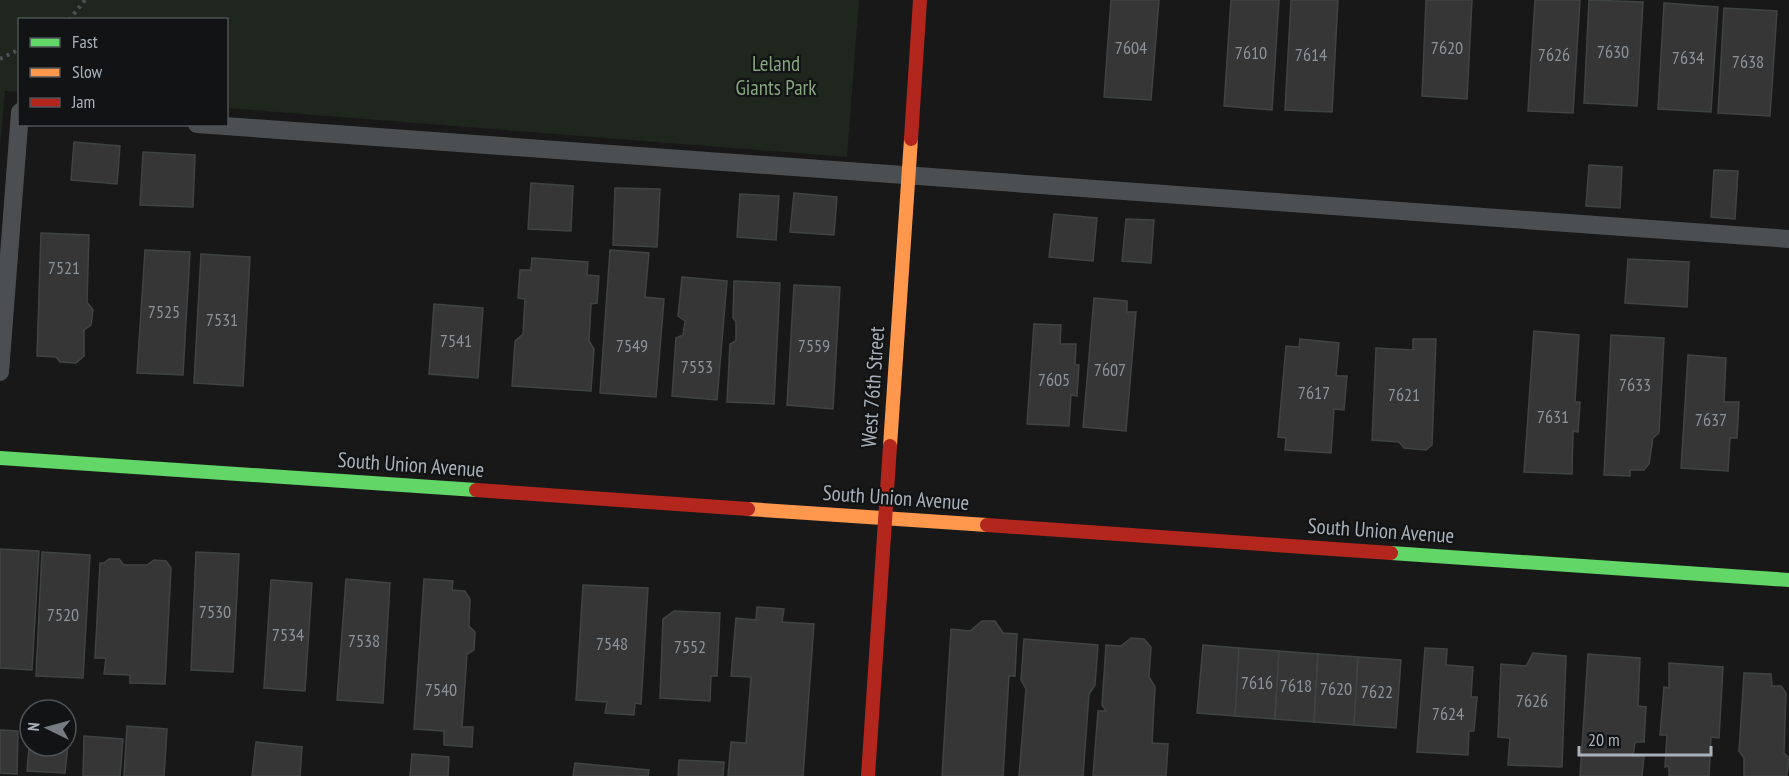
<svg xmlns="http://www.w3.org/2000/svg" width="1789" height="776" font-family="'PT Sans Narrow',sans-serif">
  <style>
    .green { fill: #1f261e }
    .building { fill: #363637; stroke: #404344; stroke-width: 1.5 }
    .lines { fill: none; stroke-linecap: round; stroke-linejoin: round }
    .path { stroke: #4e5053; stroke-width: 4; stroke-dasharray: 3 4.5; stroke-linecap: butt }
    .lane { stroke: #4c4f51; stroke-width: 18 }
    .fast { stroke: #63d668; stroke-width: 14 }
    .slow { stroke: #ff974d; stroke-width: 14 }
    .jam { stroke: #b3261e; stroke-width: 14 }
    .labels { text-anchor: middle; stroke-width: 4.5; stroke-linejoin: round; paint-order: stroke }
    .number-label { font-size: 18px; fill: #8c9399 }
    .park-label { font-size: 21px; fill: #87a57f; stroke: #121314 }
    .street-label { font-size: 21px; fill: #a9b2ba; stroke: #121314 }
  </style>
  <rect width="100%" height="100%" fill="#181818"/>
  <!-- green -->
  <polygon class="green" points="0,0 859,0 847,157 227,108 226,20 20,20 19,92 5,91 0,147"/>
  <!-- building -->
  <g class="building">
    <polygon points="1111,0 1159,0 1151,100 1104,97"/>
    <polygon points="1231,0 1279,0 1272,110 1224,106"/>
    <polygon points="1291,0 1338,0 1332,112 1285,110"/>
    <polygon points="1426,0 1472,0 1467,99 1422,96"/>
    <polygon points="1535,0 1580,0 1573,113 1528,111"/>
    <polygon points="1589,0 1643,2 1637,106 1584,103"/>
    <polygon points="1664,3 1718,7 1711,112 1658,109"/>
    <polygon points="1724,8 1777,11 1770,116 1718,113"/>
    <polygon points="74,142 120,146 117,184 71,180"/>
    <polygon points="143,152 195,155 193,207 140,205"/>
    <polygon points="1589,165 1622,167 1620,208 1586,206"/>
    <polygon points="1714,170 1738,171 1735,219 1711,217"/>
    <polygon points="531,183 573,186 571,231 528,229"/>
    <polygon points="615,188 660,189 657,247 613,245"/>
    <polygon points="794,193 837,197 834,235 790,232"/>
    <polygon points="740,194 779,196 776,240 737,237"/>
    <polygon points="1054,214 1097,218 1093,261 1049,257"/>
    <polygon points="1126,219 1154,220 1151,263 1122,261"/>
    <polygon points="41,233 89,235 87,302 93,310 91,325 84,330 84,356 76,363 60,362 56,357 37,356"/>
    <polygon points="145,250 190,252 183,375 137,373"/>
    <polygon points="610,250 649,253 645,297 664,299 656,397 600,393"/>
    <polygon points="201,254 250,257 243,386 194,383"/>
    <polygon points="532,258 588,262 587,275 599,276 597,303 591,304 589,341 594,349 591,391 512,386 515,341 523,334 525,299 518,298 520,270 531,270"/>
    <polygon points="1628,259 1689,262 1687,307 1625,303"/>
    <polygon points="682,277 727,281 717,400 672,396 676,338 683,335 685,321 678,316"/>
    <polygon points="734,281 780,283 774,404 727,402 730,344 736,341 736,322 733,318"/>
    <polygon points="794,285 840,287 833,409 787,405"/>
    <polygon points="1094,298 1127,301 1127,312 1136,312 1126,431 1083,427"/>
    <polygon points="434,304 483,308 478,378 429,374"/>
    <polygon points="1034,324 1061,325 1060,344 1076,344 1075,365 1079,365 1077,396 1071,395 1069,426 1027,424"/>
    <polygon points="1534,331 1579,335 1575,402 1580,402 1578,432 1573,431 1572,474 1524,472"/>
    <polygon points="1611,335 1664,338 1659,433 1653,438 1649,464 1644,470 1630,470 1630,476 1604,475"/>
    <polygon points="1300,339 1339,343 1336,376 1347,376 1344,410 1334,409 1331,453 1285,450 1286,438 1278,437 1286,346 1299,347"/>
    <polygon points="1413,339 1436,339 1432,445 1426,450 1404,448 1399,442 1372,440 1376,348 1413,350"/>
    <polygon points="1688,355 1726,358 1724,402 1739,402 1737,438 1730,438 1728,471 1681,468"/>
    <polygon points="0,549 39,551 32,670 0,668"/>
    <polygon points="42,552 90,555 83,678 36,676"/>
    <polygon points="196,552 239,554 233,672 191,670"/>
    <polygon points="109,559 119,559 124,565 147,565 154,560 166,561 171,568 165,684 130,683 130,675 104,674 106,658 95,658 100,563 104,563"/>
    <polygon points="346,579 390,583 383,703 337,700"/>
    <polygon points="424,579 453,581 452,590 465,591 470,599 469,626 475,632 474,650 467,654 462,727 473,727 472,747 444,745 444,731 414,729"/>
    <polygon points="271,580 312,583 305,691 264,688"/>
    <polygon points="583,585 648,588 641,704 635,703 634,715 605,713 607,702 576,700"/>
    <polygon points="757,607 784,609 782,622 814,624 803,776 728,776 731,742 746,743 751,677 731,676 736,618 756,620"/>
    <polygon points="674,611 720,613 717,676 711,676 710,701 660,698 663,619"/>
    <polygon points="982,621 995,621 1003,633 1017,634 1015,676 1009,676 1003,776 942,776 951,629 970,631"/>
    <polygon points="1131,638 1144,639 1151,647 1149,677 1155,687 1152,743 1168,744 1166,776 1093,776 1098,711 1106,711 1102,705 1106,645 1121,646"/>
    <polygon points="1024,639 1098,645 1095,685 1089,694 1083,776 1019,776 1026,689 1021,680"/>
    <polygon points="1203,645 1239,648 1235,716 1197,713"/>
    <polygon points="1239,648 1279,651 1275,719 1235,716"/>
    <polygon points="1425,648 1447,649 1446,665 1473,667 1471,697 1477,697 1474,731 1469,731 1468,755 1417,752"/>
    <polygon points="1279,651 1318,654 1314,722 1275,719"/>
    <polygon points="1533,653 1566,656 1562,767 1508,765 1510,738 1498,737 1501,664 1526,666"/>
    <polygon points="1318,654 1358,657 1354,725 1314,722"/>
    <polygon points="1588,654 1640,658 1638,706 1646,707 1644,742 1635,742 1633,756 1644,756 1642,776 1580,776"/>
    <polygon points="1358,657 1401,660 1396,728 1354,725"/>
    <polygon points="1669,663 1723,667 1719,738 1711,737 1709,776 1669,776 1669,766 1665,767 1667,735 1660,735 1664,687 1669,688"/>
    <polygon points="1744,673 1771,674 1772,686 1781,686 1786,693 1784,753 1789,758 1787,776 1744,776 1744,758 1739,751"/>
    <polygon points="66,724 70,725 65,773 27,771 30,735 30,746 66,746"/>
    <polygon points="127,726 167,729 164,776 124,776"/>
    <polygon points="0,730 18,731 17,774 0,773"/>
    <polygon points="84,736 123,739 120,776 83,776"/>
    <polygon points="256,742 302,747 300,776 252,776"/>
    <polygon points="412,754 449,757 448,776 410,776"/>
    <polygon points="679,760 724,762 723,776 678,776"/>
    <polygon points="575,763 649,770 648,776 573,776"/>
  </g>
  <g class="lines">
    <!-- path -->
    <g class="path">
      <polyline points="69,20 85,0"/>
      <polyline points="0,59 20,49"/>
    </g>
    <!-- lane -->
    <g class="lane">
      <polyline points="197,124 1789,239"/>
      <polyline points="0,372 20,112"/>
    </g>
    <!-- fast -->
    <g class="fast">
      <polyline points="0,458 476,490"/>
      <polyline points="1391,553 1789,580"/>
    </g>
    <!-- slow -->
    <g class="slow">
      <polyline points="890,446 911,139"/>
      <polyline points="748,509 987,525"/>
    </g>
    <!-- jam -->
    <g class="jam">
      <polyline points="911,139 920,0"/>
      <polyline points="476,490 748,509"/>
      <polyline points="987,525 1391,553"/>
      <polyline points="868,776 890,446"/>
    </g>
  </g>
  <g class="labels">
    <!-- number labels -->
    <g class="number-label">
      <text x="1131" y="54">7604</text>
      <text x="1447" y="54">7620</text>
      <text x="1613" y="58">7630</text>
      <text x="1251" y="59">7610</text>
      <text x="1311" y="61">7614</text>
      <text x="1554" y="61">7626</text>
      <text x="1688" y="64">7634</text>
      <text x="1748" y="68">7638</text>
      <text x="64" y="274">7521</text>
      <text x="164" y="318">7525</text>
      <text x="222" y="326">7531</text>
      <text x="456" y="347">7541</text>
      <text x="632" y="352">7549</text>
      <text x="814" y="352">7559</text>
      <text x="697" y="373">7553</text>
      <text x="1110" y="376">7607</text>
      <text x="1054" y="386">7605</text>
      <text x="1635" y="391">7633</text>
      <text x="1314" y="399">7617</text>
      <text x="1404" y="401">7621</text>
      <text x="1553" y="423">7631</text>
      <text x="1711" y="426">7637</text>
      <text x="215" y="618">7530</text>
      <text x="63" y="621">7520</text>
      <text x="288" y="641">7534</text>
      <text x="364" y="647">7538</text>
      <text x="612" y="650">7548</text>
      <text x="690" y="653">7552</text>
      <text x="1257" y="689">7616</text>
      <text x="1296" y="692">7618</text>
      <text x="1336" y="695">7620</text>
      <text x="441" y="696">7540</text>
      <text x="1377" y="698">7622</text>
      <text x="1532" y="707">7626</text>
      <text x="1448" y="720">7624</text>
    </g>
    <!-- park labels -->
    <g class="park-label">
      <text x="776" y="71">Leland<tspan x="776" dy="24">Giants Park</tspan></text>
    </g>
    <!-- street labels -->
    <g class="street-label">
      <text transform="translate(873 387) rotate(-86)" y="7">West 76th Street</text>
      <text transform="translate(411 465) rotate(4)" y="7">South Union Avenue</text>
      <text transform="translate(896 498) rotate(4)" y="7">South Union Avenue</text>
      <text transform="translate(1381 531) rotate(4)" y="7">South Union Avenue</text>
    </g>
  </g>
  <!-- legend -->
  <rect x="18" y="18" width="210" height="108" fill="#121314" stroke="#4e5356" stroke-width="1.5"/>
  <rect x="30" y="38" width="30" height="9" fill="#63d668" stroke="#4e5356" stroke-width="1.5"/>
  <text x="72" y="48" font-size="18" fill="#a9b2ba">Fast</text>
  <rect x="30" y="68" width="30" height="9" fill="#ff974d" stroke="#4e5356" stroke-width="1.5"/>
  <text x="72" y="78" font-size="18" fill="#a9b2ba">Slow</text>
  <rect x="30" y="98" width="30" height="9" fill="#b3261e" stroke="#4e5356" stroke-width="1.5"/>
  <text x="72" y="108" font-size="18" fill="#a9b2ba">Jam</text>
  <!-- north arrow -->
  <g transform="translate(48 728) rotate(275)"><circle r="28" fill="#121314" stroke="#4e5356" stroke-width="1.5"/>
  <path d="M0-4.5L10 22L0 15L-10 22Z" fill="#767c81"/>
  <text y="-9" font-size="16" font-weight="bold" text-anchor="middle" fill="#a9b2ba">N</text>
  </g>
  <!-- scale -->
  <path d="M1579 746v9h132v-9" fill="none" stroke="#a9b2ba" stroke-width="3"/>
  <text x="1588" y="746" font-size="18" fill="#a9b2ba" stroke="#121314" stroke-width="4.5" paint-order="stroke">20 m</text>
</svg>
